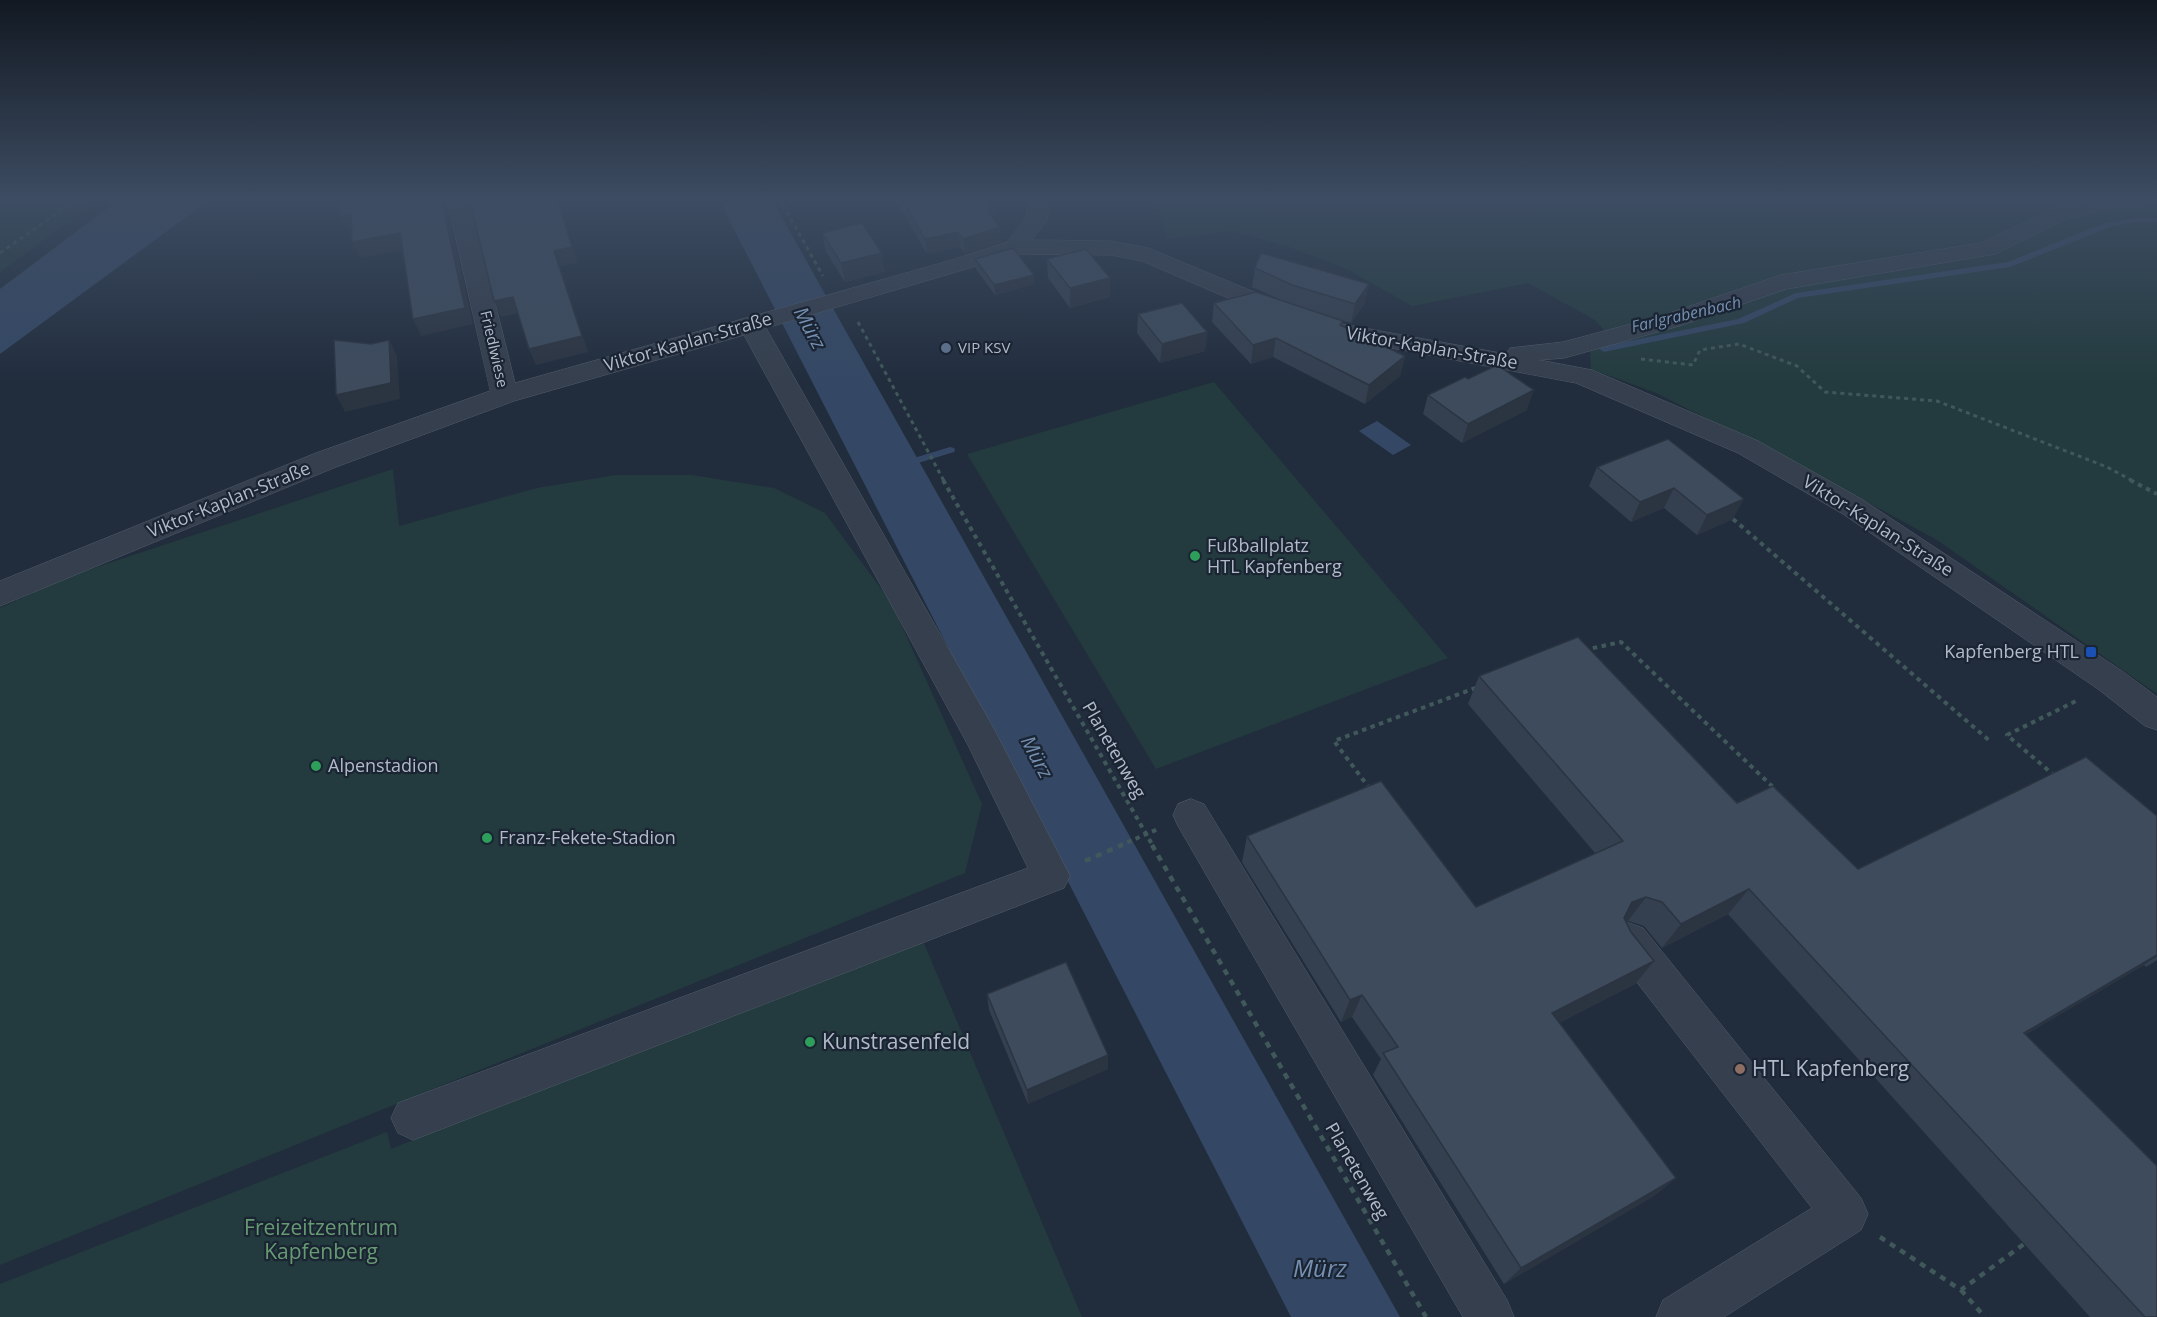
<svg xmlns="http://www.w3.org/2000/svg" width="2157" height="1317" font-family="'Open Sans',sans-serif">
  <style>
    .green { fill: #233b3e }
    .water { fill: #344865 }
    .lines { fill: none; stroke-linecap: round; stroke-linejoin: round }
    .stream { fill: #344865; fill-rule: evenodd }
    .minor-casing { stroke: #535d6b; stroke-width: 1 }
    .path-far2 { stroke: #41585b; stroke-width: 3; stroke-dasharray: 4 4; stroke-linecap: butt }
    .path-far1 { stroke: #41585b; stroke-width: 4; stroke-dasharray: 4.5 4.5; stroke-linecap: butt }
    .path { stroke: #41585b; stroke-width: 4.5; stroke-dasharray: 6 6; stroke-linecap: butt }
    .minor { fill: #353f4d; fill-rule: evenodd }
    .wall { fill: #344050 }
    .shaded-wall { fill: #2b3441 }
    .building { fill: #3d4b5d; stroke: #2b3441; stroke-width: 1.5 }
    .service-dot { fill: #5c6f8a; stroke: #1a2432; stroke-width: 2 }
    .leisure-dot { fill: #2e9e5b; stroke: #1a2432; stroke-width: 2 }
    .transit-dot { fill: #1a4fb4; stroke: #1a2432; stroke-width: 2 }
    .education-dot { fill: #8d6e63; stroke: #1a2432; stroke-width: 2 }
    .labels { text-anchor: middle; stroke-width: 4.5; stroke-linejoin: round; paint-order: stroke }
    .far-poi-label { font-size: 15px; fill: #b0bac9; stroke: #1a2432; text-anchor: start }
    .far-street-label { font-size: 15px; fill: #b0bac9; stroke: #1a2432 }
    .far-water-label { font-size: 16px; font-style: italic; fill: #7690b2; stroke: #1a2432 }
    .street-label { font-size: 18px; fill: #b0bac9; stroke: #1a2432 }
    .poi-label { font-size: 18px; fill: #b0bac9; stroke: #1a2432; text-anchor: start }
    .water-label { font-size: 20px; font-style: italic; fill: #7690b2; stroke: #1a2432 }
    .near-poi-label { font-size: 21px; fill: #b0bac9; stroke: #1a2432; text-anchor: start }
    .near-park-label { font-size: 21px; fill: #669b72; stroke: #1a2432 }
    .near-water-label { font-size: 24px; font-style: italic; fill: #7690b2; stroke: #1a2432 }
  </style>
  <rect width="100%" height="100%" fill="#212d3d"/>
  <!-- green -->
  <g class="green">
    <polygon points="0,198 101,198 0,272"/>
    <polygon points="1143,198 2157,198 2157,694 1937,540 1801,466 1656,393 1591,369 1590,348 1617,345 1595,320 1528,283 1412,306 1347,269 1289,247 1231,231 1167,239 1161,212"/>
    <polygon points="1214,382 1448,658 1156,769 967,454"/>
    <polygon points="393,469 399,526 537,488 616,475 692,475 774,488 825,513 891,602 982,804 965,873 0,1265 0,608 70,576"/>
    <polygon points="920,934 1082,1317 0,1317 0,1284 387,1132 391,1149"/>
  </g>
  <!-- water -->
  <g class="water">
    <polygon points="121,198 212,198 0,354 0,289"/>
    <polygon points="718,198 771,198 1400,1317 1291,1317"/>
    <polygon points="1377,421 1411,445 1393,455 1359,431"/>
  </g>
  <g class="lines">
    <!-- stream -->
    <g class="stream">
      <polygon points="2137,218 2157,218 2157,222 2137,222 2110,227 2010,267 1798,298 1744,323 1604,352 1599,349 1604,346 1738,319 1796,293 2008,262 2105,223"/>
      <polygon points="950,447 954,448 955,450 954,452 905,467 900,464 901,462"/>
    </g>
    <defs>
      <g id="minor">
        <polygon points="447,198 469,198 515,383 952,260 1007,242 1025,219 1028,198 1050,198 1047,220 1032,240 1111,241 1148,248 1288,306 1342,324 1506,354 1510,348 1563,342 1661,316 1781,275 1981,243 2060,206 2098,198 2157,198 2156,203 2108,209 2068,218 1995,254 1786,289 1679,326 1564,358 1539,360 1592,370 1758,441 1863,500 2122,671 2157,697 2157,730 2145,726 2098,689 1843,514 1738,453 1576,383 1328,336 1270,316 1142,261 1111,255 1017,254 766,328 994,729 1070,876 1064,888 413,1140 398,1133 391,1118 398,1103 1028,868 968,745 744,335 514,401 336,467 0,606 0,581 316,453 490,391"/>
        <polygon points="1191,799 1204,804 1507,1300 1514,1317 1463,1317 1178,826 1173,815 1178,804"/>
        <polygon points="1629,923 1643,928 1861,1198 1868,1214 1861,1230 1724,1317 1656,1317 1663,1300 1812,1208 1615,954 1609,941 1615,928"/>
      </g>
    </defs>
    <!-- minor casing -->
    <use href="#minor" class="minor-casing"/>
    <!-- path-far2 -->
    <g class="path-far2">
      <polyline points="779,198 823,276"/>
      <polyline points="0,253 79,198"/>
      <polyline points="858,322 944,481"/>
      <polyline points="1641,359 1693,365 1700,350 1739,344 1797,366 1825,392 1937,401 2107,467 2133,481"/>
    </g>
    <!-- path-far1 -->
    <g class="path-far1">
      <polyline points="943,480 1153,846"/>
      <polyline points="2130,480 2157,494"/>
      <polyline points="1733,519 1991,742"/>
      <polyline points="1584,650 1621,642 1775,789"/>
      <polyline points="2055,776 2007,735 2078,700"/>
      <polyline points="1370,789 1334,741 1478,687"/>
      <polyline points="1119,846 1158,829"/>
    </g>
    <!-- path -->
    <g class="path">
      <polyline points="1152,845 1426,1317"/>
      <polyline points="1085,861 1122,845"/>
      <polyline points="1880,1237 1961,1290 2024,1244"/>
      <polyline points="1961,1290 1985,1317"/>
    </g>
    <!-- minor -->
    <use href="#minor" class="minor"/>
  </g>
  <!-- wall -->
  <g class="wall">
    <polygon points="895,198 993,198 995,199 996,214 993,215 993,218 1001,242 965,253 960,247 927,254"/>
    <polygon points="822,233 885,272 845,282 826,252"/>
    <polygon points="975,259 1034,284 995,295 976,269"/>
    <polygon points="1047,259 1110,278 1110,297 1070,308 1048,278"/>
    <polygon points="1255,268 1365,303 1351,323 1327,316 1342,326 1405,356 1400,376 1365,404 1273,357 1251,364 1212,322 1214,303 1283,301 1252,287"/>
    <polygon points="1138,314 1207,332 1205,351 1160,363 1137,333"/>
    <polygon points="1468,379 1527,410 1462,443 1423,414 1428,395"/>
    <polygon points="1668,439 1733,519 1697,535 1664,508 1631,522 1589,486 1597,467"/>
    <polygon points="1479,676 1737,803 1858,869 2157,816 2157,960 2146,967 2144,965 2025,1035 2157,1317 2090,1317 1728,914 1662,948 1644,926 1628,921 1626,922 1631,932 1654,961 1635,984 1559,1023 1676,1178 1654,1196 1504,1284 1373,1075 1381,1059 1352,1017 1341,1022 1242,862 1247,836 1476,907 1595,853 1468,704"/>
    <polygon points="987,994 1108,1069 1028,1104 989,1010"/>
  </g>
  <!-- shaded-wall -->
  <g class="shaded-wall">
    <polygon points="441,198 446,198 445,198 473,324 421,336 413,319"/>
    <polygon points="557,198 578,263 560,267 588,352 536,365 529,349 554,251"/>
    <polygon points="995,199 996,214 993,215 993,224 988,225 987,201"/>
    <polygon points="351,213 359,229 348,231 340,216"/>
    <polygon points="1000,227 1001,242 965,253 963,239"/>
    <polygon points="958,232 960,247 927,254 925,239"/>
    <polygon points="400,233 408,249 360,258 352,242"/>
    <polygon points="882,253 885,272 845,282 841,263"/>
    <polygon points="1034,275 1034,284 995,295 994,285"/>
    <polygon points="1110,278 1110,297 1070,308 1070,288"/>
    <polygon points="1369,284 1365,303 1351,323 1355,304"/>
    <polygon points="513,297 519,313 501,317 494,301"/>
    <polygon points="1207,332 1205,351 1160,363 1162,344"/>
    <polygon points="1276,338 1273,357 1251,364 1253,345"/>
    <polygon points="389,340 397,356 400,399 345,412 336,395"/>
    <polygon points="1405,356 1400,376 1365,404 1369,385"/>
    <polygon points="1534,390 1527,410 1462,443 1468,424"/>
    <polygon points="1674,488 1664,508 1631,522 1640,502"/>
    <polygon points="1744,499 1733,519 1697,535 1707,515"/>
    <polygon points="1749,889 1728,914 1662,948 1681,924"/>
    <polygon points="1646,897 1628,921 1614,926 1632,902"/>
    <polygon points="2157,955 2157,956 2144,965 1991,1055 2024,1033"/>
    <polygon points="1654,961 1635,984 1536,1035 1552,1013"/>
    <polygon points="1362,995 1352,1017 1341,1022 1350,1000"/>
    <polygon points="1108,1055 1108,1069 1028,1104 1027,1090"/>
    <polygon points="1676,1178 1654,1196 1504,1284 1521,1268"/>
  </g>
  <!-- building -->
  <g class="building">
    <polygon points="338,198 441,198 465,308 413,319 400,233 352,242 351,213 340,216"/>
    <polygon points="469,198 557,198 572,247 554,251 582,336 529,349 513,297 494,301"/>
    <polygon points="901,198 993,198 995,199 987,201 993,209 987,210 1000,227 963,239 958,232 925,239"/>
    <polygon points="862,223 882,253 841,263 822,233"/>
    <polygon points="1013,248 1034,275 994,285 975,259"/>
    <polygon points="1086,249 1110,278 1070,288 1047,259"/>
    <polygon points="1261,253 1369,284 1355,304 1292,285 1255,268"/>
    <polygon points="1256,292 1343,321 1340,325 1405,356 1369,385 1276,338 1253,345 1214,303"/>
    <polygon points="1182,303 1207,332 1162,344 1138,314"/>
    <polygon points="334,340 371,344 389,340 391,383 336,395"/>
    <polygon points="1497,365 1534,390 1468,424 1428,395 1465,377 1468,379"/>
    <polygon points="1668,439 1744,499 1707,515 1674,488 1640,502 1597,467"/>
    <polygon points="1578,637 1737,803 1773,786 1858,869 2086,757 2157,816 2157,955 2024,1033 2157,1166 2157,1317 2145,1317 1749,889 1681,924 1662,902 1646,897 1632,902 1624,918 1631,932 1654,961 1552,1013 1676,1178 1521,1268 1383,1053 1398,1047 1362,995 1350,1000 1247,836 1381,781 1476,907 1623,841 1479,676"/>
    <polygon points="1066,962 1108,1055 1027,1090 987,994"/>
  </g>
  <!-- sky -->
  <linearGradient id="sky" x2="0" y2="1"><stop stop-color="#121922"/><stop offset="0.52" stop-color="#3d4c62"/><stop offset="1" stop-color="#3d4c62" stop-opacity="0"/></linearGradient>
  <rect width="2157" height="382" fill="url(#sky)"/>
  <!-- markers -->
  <circle class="service-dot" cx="946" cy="348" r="6"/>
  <g class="leisure-dot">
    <circle cx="1195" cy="556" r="6"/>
    <circle cx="316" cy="766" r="6"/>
    <circle cx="487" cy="838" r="6"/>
    <circle cx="810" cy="1042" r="6"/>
  </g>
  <rect class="transit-dot" x="2085" y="646" width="12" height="12" rx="3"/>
  <circle class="education-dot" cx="1740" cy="1069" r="6"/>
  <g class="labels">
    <!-- far-poi labels -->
    <g class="far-poi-label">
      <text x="958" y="353">VIP KSV</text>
    </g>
    <!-- far-street labels -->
    <g class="far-street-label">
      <text transform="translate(494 349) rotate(77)" y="5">Friedlwiese</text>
    </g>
    <!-- far-water labels -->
    <g class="far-water-label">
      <text transform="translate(1686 314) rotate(-13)" y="6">Farlgrabenbach</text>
    </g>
    <!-- street labels -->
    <g class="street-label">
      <text transform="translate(688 342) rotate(-16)" y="6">Viktor-Kaplan-Straße</text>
      <text transform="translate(1432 348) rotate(10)" y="6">Viktor-Kaplan-Straße</text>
      <text transform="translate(229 500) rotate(-22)" y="6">Viktor-Kaplan-Straße</text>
      <text transform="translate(1878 526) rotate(32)" y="6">Viktor-Kaplan-Straße</text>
      <text transform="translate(1114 750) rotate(60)" y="6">Planetenweg</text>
      <text transform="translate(1357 1171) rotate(60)" y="6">Planetenweg</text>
    </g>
    <!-- poi labels -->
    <g class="poi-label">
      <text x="1207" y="552">Fußballplatz<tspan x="1207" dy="21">HTL Kapfenberg</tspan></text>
      <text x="2079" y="658" text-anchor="end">Kapfenberg HTL</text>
      <text x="328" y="772">Alpenstadion</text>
      <text x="499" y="844">Franz-Fekete-Stadion</text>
    </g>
    <!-- water labels -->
    <g class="water-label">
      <text transform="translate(810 328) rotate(62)" y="7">Mürz</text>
      <text transform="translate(1037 757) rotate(62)" y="7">Mürz</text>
    </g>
    <!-- near-poi labels -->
    <g class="near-poi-label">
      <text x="822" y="1049">Kunstrasenfeld</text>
      <text x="1752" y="1076">HTL Kapfenberg</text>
    </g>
    <!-- near-park labels -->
    <g class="near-park-label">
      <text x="321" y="1235">Freizeitzentrum<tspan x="321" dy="24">Kapfenberg</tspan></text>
    </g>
    <!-- near-water labels -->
    <g class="near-water-label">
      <text x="1320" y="1277">Mürz</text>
    </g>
  </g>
</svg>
